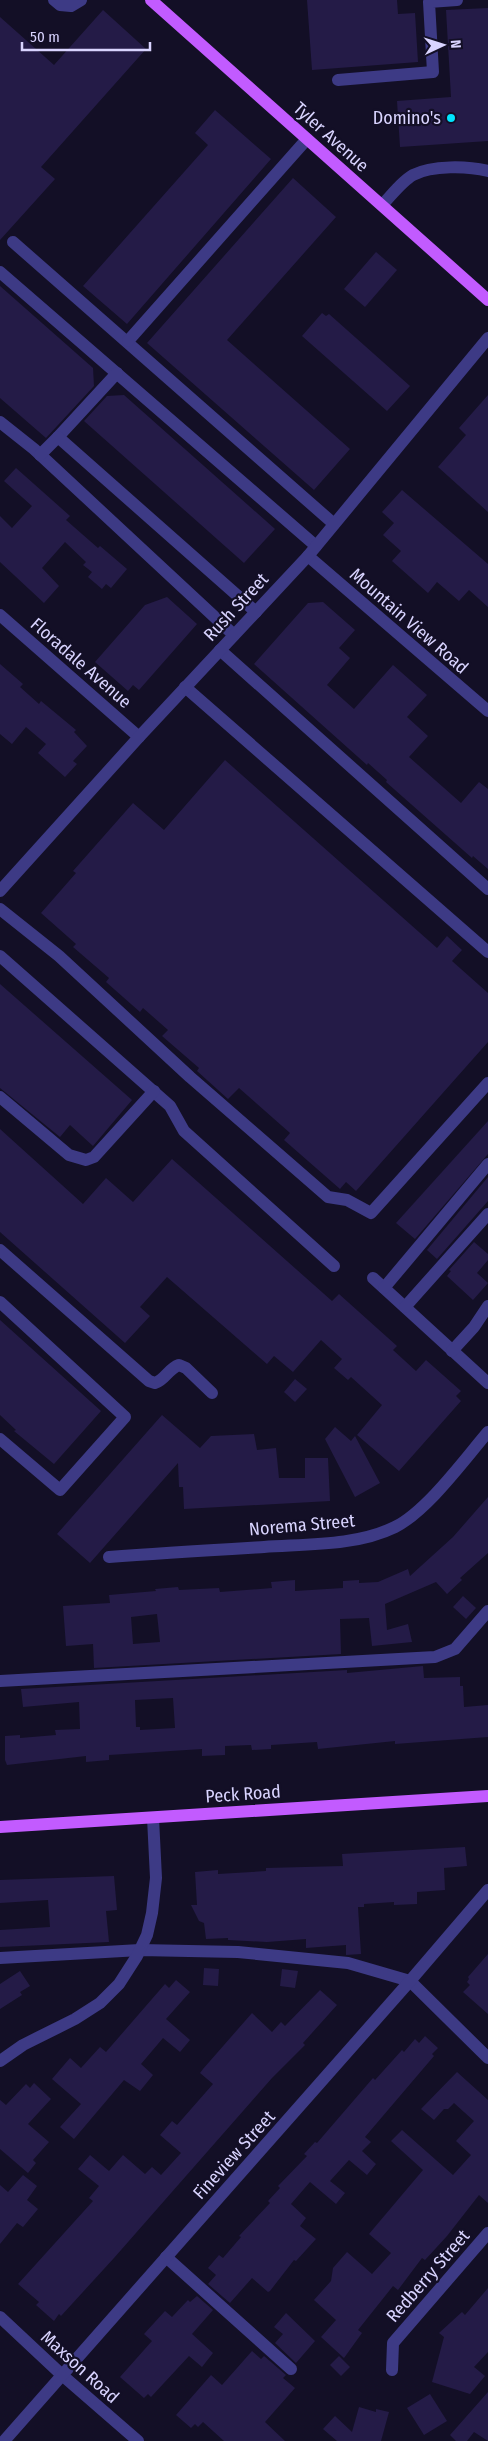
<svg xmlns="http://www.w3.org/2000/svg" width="488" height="2441" font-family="'Fira Sans Condensed',sans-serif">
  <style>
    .building { fill: #241b47; fill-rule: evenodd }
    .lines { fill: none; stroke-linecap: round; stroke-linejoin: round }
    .minor { stroke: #3d3a85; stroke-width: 12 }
    .major { stroke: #c25bff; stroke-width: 12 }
    .poi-dot { fill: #00e5ff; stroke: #130f26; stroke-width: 2 }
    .labels { text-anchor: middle; stroke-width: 4.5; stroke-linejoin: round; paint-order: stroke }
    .poi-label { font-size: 18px; fill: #d9d4ff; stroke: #130f26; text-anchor: end }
    .street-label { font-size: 18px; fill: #d9d4ff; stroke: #130f26 }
  </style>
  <rect width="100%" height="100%" fill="#130f26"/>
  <!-- building -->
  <g class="building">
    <polygon points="307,0 397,0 398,14 415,13 418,62 312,70"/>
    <polygon points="488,8 488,141 400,147 397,101 451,97 446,10"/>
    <polygon points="103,10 146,49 41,167 55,179 0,240 0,17 54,65"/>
    <polygon points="215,110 271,159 127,324 83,286 208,145 195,133"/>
    <polygon points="293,178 336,217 227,340 350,449 314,490 147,343"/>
    <polygon points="376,252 397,270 365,307 344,289"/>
    <polygon points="0,286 93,368 94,386 46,438 0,398"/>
    <polygon points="322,313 326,316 329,314 410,386 387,411 302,336"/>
    <polygon points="124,395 275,529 244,563 84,421 107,396"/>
    <polygon points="488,395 488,512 438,467 466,435 459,428"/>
    <polygon points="16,468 70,516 66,520 98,548 100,546 127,569 111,588 106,584 102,589 88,577 92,572 83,565 86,562 65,542 42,568 59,586 44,603 0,562 0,516 12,528 32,506 4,481"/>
    <polygon points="402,490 488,564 488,607 469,590 459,601 437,582 428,593 392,561 401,551 383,535 394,523 382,512"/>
    <polygon points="167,597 197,624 139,690 133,685 128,691 95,662 145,605"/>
    <polygon points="323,602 355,630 339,648 350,658 327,685 354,709 393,665 427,695 407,717 428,736 409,757 461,803 479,782 488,789 488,869 473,856 472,858 386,782 387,780 368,763 367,765 254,664 308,603"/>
    <polygon points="0,664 23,684 20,687 39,704 41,701 76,730 74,732 87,746 73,761 77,764 65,777 38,753 46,744 26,727 12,744 0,734"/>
    <polygon points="225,760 437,948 447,936 462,950 452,961 488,993 488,1042 356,1191 346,1182 340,1189 284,1140 290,1133 239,1088 228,1099 197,1071 199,1068 162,1036 168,1030 143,1008 140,1012 106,982 109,978 73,947 76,944 41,913 76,873 73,871 133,803 164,830"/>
    <polygon points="0,984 132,1100 93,1146 70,1125 60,1137 0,1088"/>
    <polygon points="488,1121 488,1154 415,1239 396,1223"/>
    <polygon points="0,1129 83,1204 106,1178 133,1202 172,1159 332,1301 339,1294 397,1346 393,1350 416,1371 426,1360 461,1391 456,1396 461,1401 399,1471 357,1435 382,1405 351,1377 348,1380 334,1368 342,1359 321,1340 293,1372 274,1356 267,1364 167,1277 140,1307 150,1316 125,1343 0,1232"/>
    <polygon points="488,1177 488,1201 437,1259 427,1250"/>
    <polygon points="474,1242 488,1254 488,1260 477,1273 488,1283 473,1300 447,1276 451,1271 449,1270"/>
    <polygon points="0,1320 101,1411 54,1464 14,1431 16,1430 0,1415"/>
    <polygon points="295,1379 307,1389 295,1402 284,1392"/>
    <polygon points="162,1415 200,1448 211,1436 254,1434 257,1450 276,1448 279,1478 305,1478 305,1458 328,1458 330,1501 184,1509 183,1487 179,1487 178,1463 90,1563 57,1534"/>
    <polygon points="335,1427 351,1441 355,1436 380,1483 355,1497 325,1439"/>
    <path d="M488,1497V1553L460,1578L462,1580L447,1594L436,1582L385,1604L387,1630L408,1624L412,1642L372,1646L369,1618L340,1619L341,1654L94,1668L93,1644L66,1646L63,1606L110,1603L109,1595L156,1591L155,1589L178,1587L179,1590L219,1588L220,1592L272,1588L271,1582L295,1580V1591L343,1588V1581L359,1580V1583L378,1582L408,1569L410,1576L453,1537ZM157,1614L160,1642L133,1644L131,1617Z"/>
    <polygon points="463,1596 476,1608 466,1619 453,1607"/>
    <path d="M423,1666L424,1678L460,1677V1686H463L464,1707L488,1705V1737L395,1744V1741L318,1749L317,1742L271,1745V1749L252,1750L251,1745L225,1746V1755L202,1756V1749L109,1755V1760L86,1762V1756L7,1765L5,1760V1736L20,1735V1738L56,1735L55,1730L80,1729L79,1702L23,1707L21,1689L347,1670V1673ZM173,1698L175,1728L140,1730V1727H136L135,1700Z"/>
    <polygon points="465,1847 467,1866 444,1868 445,1890 417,1892 417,1904 394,1905 394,1902 364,1904 364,1907 358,1907 361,1954 346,1955 346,1945 306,1948 306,1939 267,1942 228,1940 228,1938 206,1939 204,1923 199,1921 191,1905 197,1905 195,1872 218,1870 218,1874 266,1871 266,1868 343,1866 342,1854"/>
    <polygon points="114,1876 117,1910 106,1911 109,1942 0,1947 0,1930 50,1927 48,1900 0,1903 0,1880"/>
    <polygon points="488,1954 488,2014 463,1992 470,1985 467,1982 469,1979 468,1977"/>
    <polygon points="204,1968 219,1969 218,1986 203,1985"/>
    <polygon points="282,1969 298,1971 295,1988 280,1986"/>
    <polygon points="20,1971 30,1986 20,1992 22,1995 0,2009 0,1984"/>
    <polygon points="176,1980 190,1992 166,2019 190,2040 180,2052 163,2038 141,2064 153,2075 140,2091 124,2080 74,2139 60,2127 81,2104 52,2079 70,2058 81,2068 100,2047 106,2052 165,1984 169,1988"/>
    <polygon points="320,1990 337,2005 303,2043 305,2045 272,2078 114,2258 61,2316 59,2314 54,2321 36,2305 39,2302 18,2284 93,2201 89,2198 99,2186 78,2169 90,2155 109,2171 123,2155 145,2174 152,2167 161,2175 181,2153 160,2135 172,2121 177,2125 213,2084 200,2073 203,2069 252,2013 272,2032 281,2022 285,2026"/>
    <polygon points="425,2036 438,2048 432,2054 434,2056 365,2137 371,2142 362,2151 376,2164 367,2175 349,2160 330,2181 345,2193 336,2204 310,2182 291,2204 306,2218 300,2226 316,2239 296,2261 294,2260 270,2291 268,2292 252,2278 230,2303 208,2284 216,2275 208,2268 219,2255 223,2258 241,2237 239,2236 270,2203 268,2201 280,2188 278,2186 307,2156 304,2154 315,2142 317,2143 373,2078 375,2080 402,2050 404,2052 415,2039 419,2043"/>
    <polygon points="457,2072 488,2100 488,2203 479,2195 447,2236 425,2260 422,2258 398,2290 393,2286 358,2330 362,2333 344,2358 321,2337 336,2320 314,2300 331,2281 333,2268 347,2252 372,2274 391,2253 369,2234 423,2170 391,2141 402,2130 453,2175 471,2155 456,2141 474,2121 454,2103 448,2109 444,2109 434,2120 421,2109"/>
    <polygon points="34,2083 51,2099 28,2124 49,2142 33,2160 36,2163 28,2173 0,2149 0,2100 6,2105 26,2084 30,2088"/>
    <polygon points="23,2175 37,2186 27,2200 38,2209 23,2227 17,2223 0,2244 0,2185 8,2192"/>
    <polygon points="488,2288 488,2352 474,2367 485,2376 470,2394 432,2382 444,2337 439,2333 462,2312 465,2315"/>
    <polygon points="197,2296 213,2310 192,2334 213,2353 202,2367 189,2356 151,2397 148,2394 144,2398 120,2377 152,2341 144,2334 165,2311 172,2317 188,2300 190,2302"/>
    <polygon points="286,2313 315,2341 296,2363 275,2343 283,2334 274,2327"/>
    <polygon points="252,2351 261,2359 264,2356 286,2375 283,2378 295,2388 265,2422 285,2441 224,2441 203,2422 198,2427 195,2424 191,2428 176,2415 211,2375 222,2385"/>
    <polygon points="339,2356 350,2367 341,2376 330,2365"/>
    <polygon points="488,2392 488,2441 474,2432 467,2441 456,2441 450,2435"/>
    <polygon points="430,2394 447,2421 424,2435 407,2408"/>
    <polygon points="359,2407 376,2412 376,2409 389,2412 381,2441 337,2441 323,2429 335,2416 352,2432"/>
  </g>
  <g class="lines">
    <!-- minor -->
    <g class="minor">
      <polyline points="54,0 60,5 71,6 81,0"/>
      <polyline points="338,80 433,72 429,2 457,0"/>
      <path d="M382,205C391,196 402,181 413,175C432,165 468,166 488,171"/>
      <polyline points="13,242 334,524"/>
      <polyline points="0,272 316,546"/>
      <polyline points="128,341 307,139"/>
      <polyline points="0,422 34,449 234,635"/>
      <polyline points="58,437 117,373"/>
      <polyline points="40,455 58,437 256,612"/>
      <polyline points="308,556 488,711"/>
      <polyline points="0,615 139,737"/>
      <polyline points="220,650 488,889"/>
      <polyline points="185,687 488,952"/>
      <polyline points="0,891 139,737 308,556 488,338"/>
      <polyline points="0,909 59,956 190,1077 328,1197 347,1200 371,1213 488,1083"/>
      <polyline points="0,956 170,1106 184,1131 334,1266"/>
      <polyline points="0,1097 69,1155 86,1160 94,1157 154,1091"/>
      <path d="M0,1250L149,1381L155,1383C165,1380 168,1369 179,1365L186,1368L212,1393"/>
      <polyline points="373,1278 488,1383"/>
      <polyline points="384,1288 488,1164"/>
      <polyline points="0,1302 125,1417 60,1490 0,1439"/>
      <polyline points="405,1307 488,1214"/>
      <polyline points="452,1351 474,1327 488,1306"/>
      <path d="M109,1557C161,1553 213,1550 264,1547C307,1544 356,1546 395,1527C427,1511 464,1460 488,1432"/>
      <polyline points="0,1681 435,1657 455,1649 488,1611"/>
      <polyline points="0,1958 140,1950 238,1952 348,1963 410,1981 488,2058"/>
      <polyline points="0,2061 23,2045 75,2019 100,2003 119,1984 137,1956 147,1935 152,1913 156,1878 153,1818"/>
      <polyline points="166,2257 291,2369"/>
      <polyline points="0,2317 62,2375 138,2441"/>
      <polyline points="392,2370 393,2343 488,2233"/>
      <polyline points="4,2441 410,1981 488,1890"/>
    </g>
    <!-- major -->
    <g class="major">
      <polyline points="151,0 488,300"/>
      <polyline points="0,1827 488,1796"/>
    </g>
  </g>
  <!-- markers -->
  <circle class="poi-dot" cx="451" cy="118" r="5"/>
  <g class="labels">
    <!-- poi labels -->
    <g class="poi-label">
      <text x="441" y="124">Domino's</text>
    </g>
    <!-- street labels -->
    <g class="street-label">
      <text transform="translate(331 137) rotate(42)" y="6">Tyler Avenue</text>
      <text transform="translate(236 607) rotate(-47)" y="6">Rush Street</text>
      <text transform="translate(409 621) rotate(41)" y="6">Mountain View Road</text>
      <text transform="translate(81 663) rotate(41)" y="6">Floradale Avenue</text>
      <text transform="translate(302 1525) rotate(-5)" y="6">Norema Street</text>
      <text transform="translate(243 1794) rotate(-4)" y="6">Peck Road</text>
      <text transform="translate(234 2155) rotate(-48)" y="6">Fineview Street</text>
      <text transform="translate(428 2276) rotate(-49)" y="6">Redberry Street</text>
      <text transform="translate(80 2367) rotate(42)" y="6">Maxson Road</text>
    </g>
  </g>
  <!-- north arrow -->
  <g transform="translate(443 45) rotate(86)" stroke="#130f26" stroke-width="4" paint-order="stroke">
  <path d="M0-4L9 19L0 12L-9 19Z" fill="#d9d4ff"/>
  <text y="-8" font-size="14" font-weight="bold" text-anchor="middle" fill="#d9d4ff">N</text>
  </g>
  <!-- scale -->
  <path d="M22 42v8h128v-8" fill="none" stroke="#d9d4ff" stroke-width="2.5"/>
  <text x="30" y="42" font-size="15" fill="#d9d4ff" stroke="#130f26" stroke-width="4" paint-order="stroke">50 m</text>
</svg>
